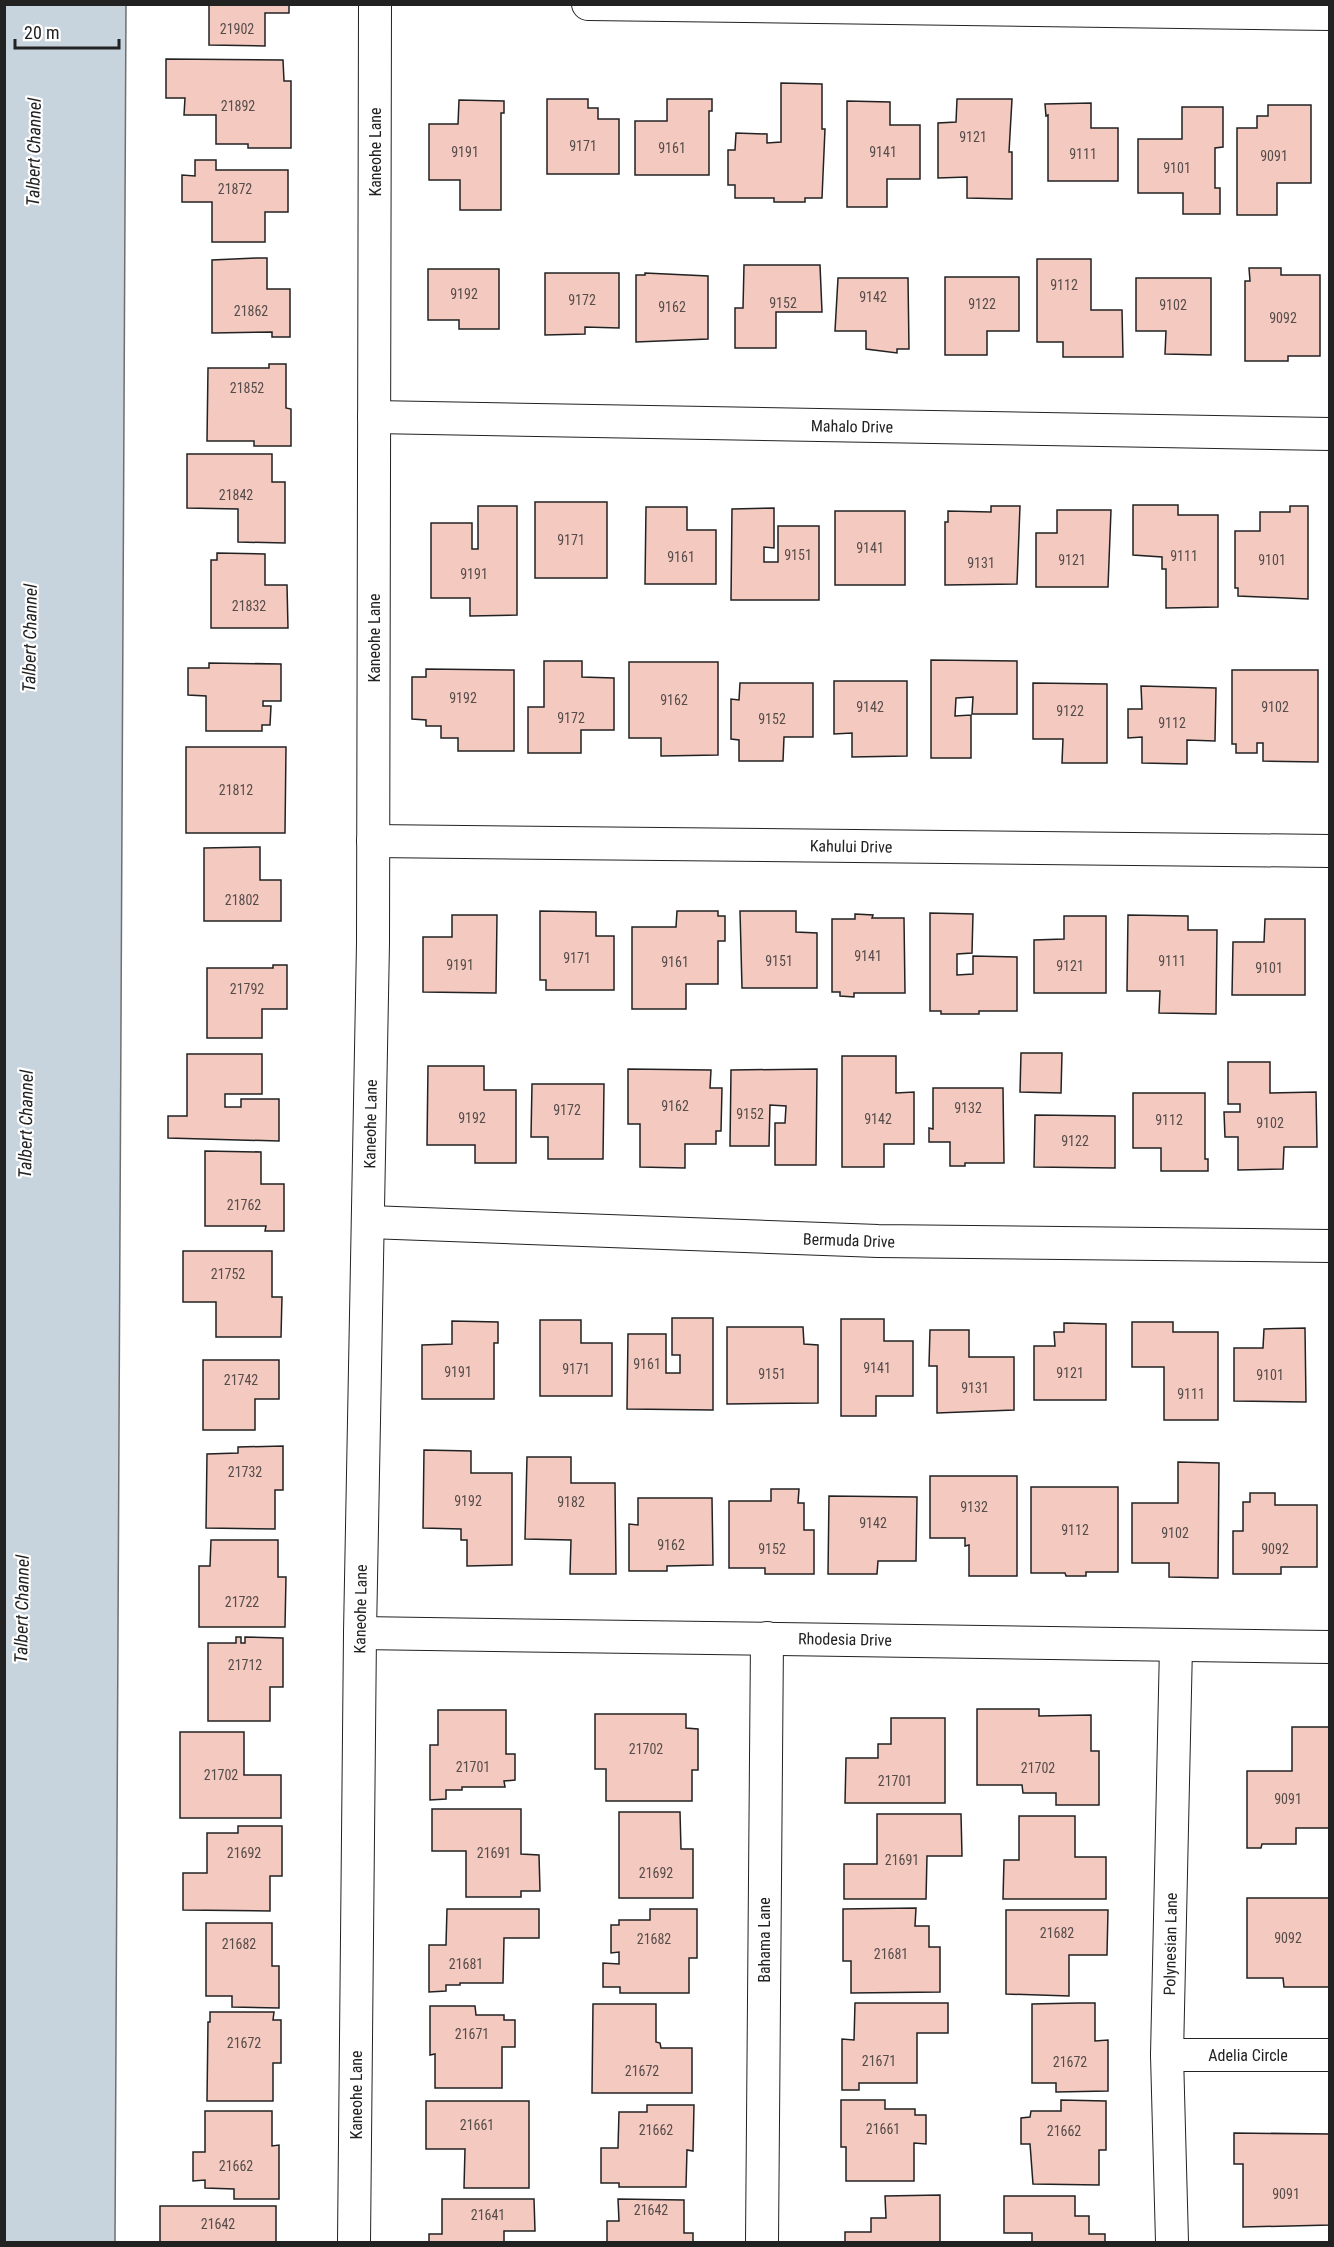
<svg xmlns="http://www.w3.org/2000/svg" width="1334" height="2247" font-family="'Roboto Condensed',sans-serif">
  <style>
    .water { fill: #c7d3dd; stroke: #6f6f6f; stroke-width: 1.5 }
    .building { fill: #f3c9c0; stroke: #222; stroke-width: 1.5 }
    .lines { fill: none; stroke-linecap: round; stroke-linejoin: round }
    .street-casing { stroke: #222; stroke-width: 34 }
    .street { stroke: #fff; stroke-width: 32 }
    .labels { text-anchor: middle; stroke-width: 4.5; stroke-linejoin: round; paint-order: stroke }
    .number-label { font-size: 14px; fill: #564c4a }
    .street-label { font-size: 16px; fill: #222; stroke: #fff }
    .water-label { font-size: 18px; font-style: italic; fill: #222; stroke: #fff }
  </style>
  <rect width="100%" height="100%" fill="#fff"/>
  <!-- water -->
  <polygon class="water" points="5,4 126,5 115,2242 5,2242"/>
  <!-- building -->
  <g class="building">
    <polygon points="209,4 289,4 289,13 265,13 265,46 209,45"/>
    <polygon points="166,59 283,60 284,81 291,81 291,148 248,148 248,144 216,144 216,115 184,115 185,98 166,98"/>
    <polygon points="781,83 822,84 822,129 825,129 822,198 805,198 805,202 774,202 774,198 735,198 735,185 728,185 728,150 735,150 736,133 767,134 767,143 781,142"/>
    <polygon points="547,99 588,99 588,108 598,108 598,119 619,119 619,174 547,174"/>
    <polygon points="667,99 712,99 712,111 709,111 709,175 635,175 635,121 667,121"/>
    <polygon points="957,99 1012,99 1009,152 1012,152 1012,199 967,198 967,177 938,178 938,123 956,122"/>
    <polygon points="459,100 504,101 504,113 501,113 501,210 460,210 460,180 429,180 429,124 458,124"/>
    <polygon points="847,101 890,102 890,125 920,125 920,179 887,179 887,207 847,207"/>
    <polygon points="1091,103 1091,128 1118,128 1118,181 1048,181 1048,115 1046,116 1045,104"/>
    <polygon points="1268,105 1311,105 1311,183 1277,183 1277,215 1237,215 1237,128 1257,128 1257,116 1268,116"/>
    <polygon points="1182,107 1223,107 1223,147 1215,148 1215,188 1220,188 1220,214 1183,214 1183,193 1138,193 1138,139 1182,139"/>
    <polygon points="195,160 216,160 216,170 288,170 288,212 265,212 265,242 212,242 212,202 182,202 182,175 195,176"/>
    <polygon points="257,258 267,258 267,289 290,289 290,337 272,337 272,332 212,333 212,260"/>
    <polygon points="1037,259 1091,259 1091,310 1122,310 1123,357 1063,357 1063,342 1037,342"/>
    <polygon points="744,265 820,265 822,312 776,312 776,348 735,348 735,308 743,308"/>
    <polygon points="1249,268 1281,268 1281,275 1320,275 1320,356 1288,356 1288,361 1245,361 1245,281 1250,281"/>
    <polygon points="428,269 499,269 499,329 459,329 459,320 428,320"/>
    <polygon points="545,273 619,273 619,328 585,327 585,334 545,335"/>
    <polygon points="645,273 708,276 708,339 636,342 636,275 645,275"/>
    <polygon points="945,277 1019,277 1019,331 987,331 987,355 945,355"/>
    <polygon points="838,278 908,278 909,349 897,349 897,353 866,349 866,331 835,331"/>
    <polygon points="1136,278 1211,278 1211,355 1165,354 1166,331 1136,331"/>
    <polygon points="269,364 286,364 286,408 291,409 291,446 254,446 254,441 207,441 208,368 269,368"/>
    <polygon points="187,454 272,454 272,482 285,482 285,543 238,542 238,509 187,508"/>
    <rect x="535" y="502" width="72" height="76"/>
    <polygon points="1133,505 1178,505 1178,515 1218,515 1218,607 1166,608 1166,569 1162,569 1162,557 1133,555"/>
    <polygon points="478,506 517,506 517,615 470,616 470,598 431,598 431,523 472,523 472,549 478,549"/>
    <polygon points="991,506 1020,506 1017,584 945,585 945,522 948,522 948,511 991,512"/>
    <polygon points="1290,506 1308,506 1308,599 1238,596 1238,588 1235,588 1235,531 1260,531 1260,512 1290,512"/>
    <polygon points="646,507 687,507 687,530 716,530 716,584 645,584"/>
    <polygon points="774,508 774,548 764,547 764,562 778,562 778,526 819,526 819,600 731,600 732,509"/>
    <polygon points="1057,510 1111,510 1108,587 1036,587 1036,533 1057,533"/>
    <rect x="835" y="511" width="70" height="74"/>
    <polygon points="217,553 265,554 265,585 287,585 288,628 211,628 211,560 217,560"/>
    <polygon points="931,660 1017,661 1017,714 972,714 973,697 956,698 955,716 971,715 971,758 931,758"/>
    <polygon points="544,661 582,661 582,677 614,678 614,730 581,730 581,753 528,753 528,707 544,707"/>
    <polygon points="629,662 718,662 718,755 661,756 661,738 629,738"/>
    <polygon points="209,663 281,664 281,701 263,701 263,706 271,706 270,725 262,725 262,731 206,731 206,696 188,695 188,668 209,668"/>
    <polygon points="426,669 514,670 514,751 458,751 458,738 441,738 441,726 426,726 426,720 412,719 412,677 426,677"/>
    <polygon points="1232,670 1318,670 1318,762 1263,761 1263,743 1257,743 1257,753 1236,753 1236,744 1232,744"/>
    <polygon points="834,681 907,681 907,756 852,757 852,733 834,734"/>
    <polygon points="740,683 813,683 813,737 784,737 783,761 739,761 739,740 731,739 731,699 739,700"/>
    <polygon points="1033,683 1107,684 1107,763 1062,763 1063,739 1033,739"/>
    <polygon points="1141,686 1216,688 1215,741 1187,740 1187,764 1142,763 1142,737 1128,738 1128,709 1142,709"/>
    <polygon points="186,747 286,747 285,833 186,833"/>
    <polygon points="260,847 260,880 281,880 281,921 204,921 204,848"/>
    <polygon points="540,911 596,912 596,936 614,936 614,990 546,990 546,980 540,980"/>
    <polygon points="677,911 718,911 718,916 725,916 725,941 718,941 718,984 686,984 686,1009 632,1009 632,927 676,927"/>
    <polygon points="740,911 796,911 796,932 817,933 817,988 742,988"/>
    <polygon points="930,913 973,914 972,953 957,954 957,975 973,974 973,956 1017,957 1017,1011 979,1011 979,1014 941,1014 941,1011 930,1011"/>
    <polygon points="855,914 873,915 872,918 904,918 905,993 854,993 854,997 840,996 840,992 832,992 832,919 855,919"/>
    <polygon points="452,915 497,915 496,993 423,992 423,937 452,937"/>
    <polygon points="1128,915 1188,916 1188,930 1217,930 1216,1014 1159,1013 1160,991 1127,991"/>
    <polygon points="1064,916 1106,916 1106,993 1034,993 1034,940 1064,939"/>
    <polygon points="1265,919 1305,919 1305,995 1232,995 1233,942 1264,942"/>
    <polygon points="273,965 287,965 287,1009 262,1009 262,1038 207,1038 207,968 273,968"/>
    <polygon points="1021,1053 1062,1053 1061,1093 1020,1092"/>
    <polygon points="187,1054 262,1054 262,1094 225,1094 225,1107 241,1107 241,1099 279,1099 279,1141 168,1138 168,1116 187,1116"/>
    <polygon points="842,1056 896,1056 896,1093 914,1092 914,1144 884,1144 884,1167 842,1167"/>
    <polygon points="1228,1062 1270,1062 1270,1093 1316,1092 1317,1147 1284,1147 1283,1169 1238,1170 1238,1137 1225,1137 1224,1112 1240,1112 1240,1104 1228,1104"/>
    <polygon points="428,1066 484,1066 484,1090 516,1090 516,1163 475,1163 475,1145 427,1145"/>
    <polygon points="628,1069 711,1070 710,1088 722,1088 721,1131 716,1131 716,1144 685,1144 685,1168 640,1167 640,1124 628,1124"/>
    <polygon points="817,1069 816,1165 775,1165 775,1123 785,1123 786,1106 770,1105 769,1146 730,1146 731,1070"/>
    <polygon points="532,1084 604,1084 603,1159 548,1159 548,1137 531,1137"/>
    <polygon points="933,1088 1003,1088 1004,1163 965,1163 965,1166 950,1166 950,1142 929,1142 929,1128 933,1129"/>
    <polygon points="1133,1093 1205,1093 1205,1159 1208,1159 1208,1171 1161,1171 1161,1148 1133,1148"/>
    <polygon points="1035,1115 1115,1116 1115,1168 1034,1167"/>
    <polygon points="205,1151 261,1152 261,1184 284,1184 284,1231 265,1231 266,1226 205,1226"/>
    <polygon points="183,1251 272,1251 272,1297 282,1297 281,1337 216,1337 216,1302 183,1302"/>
    <polygon points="672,1318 713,1318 713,1410 627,1409 628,1334 666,1334 666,1373 680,1373 680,1355 672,1355"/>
    <polygon points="841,1319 884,1319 884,1341 913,1341 913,1396 876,1396 876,1416 841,1416"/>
    <polygon points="540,1320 581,1320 581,1343 612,1343 612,1396 540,1396"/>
    <polygon points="452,1321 498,1322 498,1343 494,1343 494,1399 422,1399 422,1345 452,1344"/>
    <polygon points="1132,1322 1173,1322 1173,1332 1218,1332 1218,1420 1164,1420 1164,1367 1132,1367"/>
    <polygon points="1064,1323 1106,1324 1106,1400 1034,1400 1034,1346 1055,1346 1054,1332 1064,1332"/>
    <polygon points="727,1327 803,1327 804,1344 818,1345 818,1403 727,1404"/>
    <polygon points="1305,1328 1306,1402 1234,1401 1234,1348 1263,1348 1264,1329"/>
    <polygon points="930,1330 969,1330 969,1357 1014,1357 1014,1410 937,1413 937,1366 929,1366"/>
    <polygon points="203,1360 279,1360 279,1399 255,1399 255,1430 203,1430"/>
    <polygon points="283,1446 283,1490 275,1490 275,1529 206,1528 207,1454 238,1453 238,1447"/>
    <polygon points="424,1450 471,1451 471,1473 512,1473 512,1565 467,1566 467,1540 461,1540 461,1529 423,1528"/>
    <polygon points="527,1457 571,1457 571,1483 615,1483 616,1574 570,1574 571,1540 525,1539"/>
    <polygon points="1178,1462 1219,1463 1218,1578 1169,1577 1169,1563 1132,1563 1132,1503 1178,1503"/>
    <polygon points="930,1476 1017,1476 1017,1576 969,1576 969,1545 965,1546 965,1538 930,1538"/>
    <polygon points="1031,1487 1118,1487 1118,1572 1086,1572 1086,1576 1066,1576 1065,1573 1031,1573"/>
    <polygon points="771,1489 799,1489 798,1503 804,1503 804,1530 814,1530 814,1574 765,1574 765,1568 729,1568 729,1501 771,1501"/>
    <polygon points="1250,1493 1275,1493 1275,1505 1317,1505 1317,1567 1281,1567 1281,1574 1233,1574 1233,1531 1243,1531 1243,1502 1250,1502"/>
    <polygon points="829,1496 917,1497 916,1561 878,1561 877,1574 828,1574"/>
    <polygon points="638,1498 712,1498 713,1565 667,1566 667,1571 629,1571 629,1524 638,1525"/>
    <polygon points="211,1540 278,1540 278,1577 286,1577 285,1627 199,1627 199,1566 210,1566"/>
    <polygon points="236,1637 241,1637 241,1643 245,1643 245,1637 283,1638 283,1687 270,1687 270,1721 208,1721 208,1643 236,1643"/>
    <polygon points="977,1709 1039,1709 1039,1716 1091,1715 1091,1751 1099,1751 1099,1805 1056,1805 1056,1793 1023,1793 1022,1785 977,1785"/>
    <polygon points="438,1710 506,1710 506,1754 515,1754 515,1780 504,1781 505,1787 462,1787 462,1790 446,1790 446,1799 430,1800 430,1745 438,1745"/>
    <polygon points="595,1714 686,1714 686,1728 698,1729 698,1770 692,1770 692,1801 606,1801 606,1769 595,1769"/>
    <polygon points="891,1718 945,1718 945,1803 845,1803 846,1758 878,1758 878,1744 891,1744"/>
    <polygon points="1292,1727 1330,1727 1330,1828 1296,1828 1296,1844 1262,1844 1261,1848 1247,1848 1247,1771 1292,1771"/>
    <polygon points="180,1732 244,1732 244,1775 281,1775 281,1818 180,1818"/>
    <polygon points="432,1809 521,1809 521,1854 539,1855 540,1891 521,1891 521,1897 466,1897 466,1851 432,1851"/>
    <polygon points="619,1812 680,1812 681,1849 693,1849 693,1898 619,1898"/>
    <polygon points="877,1814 961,1814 962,1856 927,1856 926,1899 844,1899 844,1864 877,1864"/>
    <polygon points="1019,1816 1075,1816 1075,1857 1106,1857 1106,1899 1003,1899 1004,1860 1019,1860"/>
    <polygon points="238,1826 282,1826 282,1876 270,1876 270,1911 183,1910 183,1873 207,1873 207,1833 238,1833"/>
    <polygon points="1247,1898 1330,1898 1330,1987 1284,1987 1283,1978 1247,1978"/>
    <polygon points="916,1908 915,1926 929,1926 929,1947 940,1947 940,1992 851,1993 851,1961 843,1961 843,1909"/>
    <polygon points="447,1909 539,1909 539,1938 504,1938 503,1983 460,1983 460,1985 446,1985 446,1991 429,1992 429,1945 446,1945"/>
    <polygon points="650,1909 697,1909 697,1958 689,1958 689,1993 620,1993 620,1987 603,1987 603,1963 619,1964 619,1952 611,1953 611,1925 619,1925 619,1920 650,1920"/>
    <polygon points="1006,1910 1108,1910 1107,1955 1069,1955 1069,1996 1006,1994"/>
    <polygon points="206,1923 272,1923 272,1966 279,1966 279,2008 232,2007 232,1996 206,1996"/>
    <polygon points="855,2003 948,2003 948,2033 917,2033 917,2083 859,2083 859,2090 842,2090 842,2039 854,2040"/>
    <polygon points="1078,2003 1095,2003 1095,2041 1108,2040 1108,2091 1056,2092 1056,2083 1032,2083 1032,2004"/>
    <polygon points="593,2004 656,2004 656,2042 660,2043 661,2048 692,2048 692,2093 592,2093"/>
    <polygon points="430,2006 475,2006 476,2015 504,2015 504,2020 515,2020 515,2047 502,2047 502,2088 435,2088 435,2054 430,2055"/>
    <polygon points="210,2012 274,2012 273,2020 281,2020 281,2063 273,2063 273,2101 207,2101 208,2022 210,2022"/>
    <polygon points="841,2100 885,2100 885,2109 915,2109 915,2115 926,2115 926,2144 914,2143 914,2181 846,2181 846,2147 841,2147"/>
    <polygon points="1061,2100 1106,2101 1106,2150 1099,2150 1099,2185 1033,2184 1030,2144 1021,2144 1021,2118 1030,2117 1031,2111 1061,2111"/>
    <polygon points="426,2101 529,2101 529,2188 464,2188 465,2149 426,2149"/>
    <polygon points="647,2105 694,2105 693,2151 687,2150 686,2187 619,2187 619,2183 601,2183 601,2148 618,2148 619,2112 647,2112"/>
    <polygon points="205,2111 272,2111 272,2146 279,2145 279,2199 234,2199 234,2189 205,2188 205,2180 193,2181 193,2152 205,2152"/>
    <polygon points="1234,2133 1330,2134 1330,2225 1243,2227 1243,2164 1234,2164"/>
    <polygon points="940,2195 940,2242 845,2242 845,2232 871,2232 871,2218 886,2218 885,2196"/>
    <polygon points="1004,2196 1075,2196 1075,2216 1089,2216 1089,2234 1105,2234 1105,2242 1032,2242 1032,2233 1004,2233"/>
    <polygon points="442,2199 534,2199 535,2231 504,2231 504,2242 429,2242 429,2234 442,2234"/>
    <polygon points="618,2199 684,2200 684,2233 693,2233 693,2242 607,2242 607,2221 619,2221"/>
    <rect x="160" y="2206" width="116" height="36"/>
  </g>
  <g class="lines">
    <defs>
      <g id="street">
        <polyline points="588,4 1330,14"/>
        <polyline points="374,417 1330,434"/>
        <polyline points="373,841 1330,851"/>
        <polyline points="369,1222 878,1241 1330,1246"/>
        <polyline points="360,1633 1330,1647"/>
        <polyline points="1167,2055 1330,2055"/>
        <polyline points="354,2242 360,1633 373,943 375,4"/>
        <polyline points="762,2242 767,1638"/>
        <polyline points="1172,2242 1167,2055 1176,1646"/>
      </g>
    </defs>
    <!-- street casing -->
    <use href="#street" class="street-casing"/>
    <!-- street -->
    <use href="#street" class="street"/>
  </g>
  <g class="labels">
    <!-- number labels -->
    <g class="number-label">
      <text x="237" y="34">21902</text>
      <text x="238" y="111">21892</text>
      <text x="973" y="142">9121</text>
      <text x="583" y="151">9171</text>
      <text x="672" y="153">9161</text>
      <text x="465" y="157">9191</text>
      <text x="883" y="157">9141</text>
      <text x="1083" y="159">9111</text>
      <text x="1274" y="161">9091</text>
      <text x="1177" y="173">9101</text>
      <text x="235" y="194">21872</text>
      <text x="1064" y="290">9112</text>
      <text x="464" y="299">9192</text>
      <text x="873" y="302">9142</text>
      <text x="582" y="305">9172</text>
      <text x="783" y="308">9152</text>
      <text x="982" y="309">9122</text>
      <text x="1173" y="310">9102</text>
      <text x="672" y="312">9162</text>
      <text x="251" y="316">21862</text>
      <text x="1283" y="323">9092</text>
      <text x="247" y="393">21852</text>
      <text x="236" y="500">21842</text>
      <text x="571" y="545">9171</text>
      <text x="870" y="553">9141</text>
      <text x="798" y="560">9151</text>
      <text x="1184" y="561">9111</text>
      <text x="681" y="562">9161</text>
      <text x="1072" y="565">9121</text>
      <text x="1272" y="565">9101</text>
      <text x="981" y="568">9131</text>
      <text x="474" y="579">9191</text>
      <text x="249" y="611">21832</text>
      <text x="463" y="703">9192</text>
      <text x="674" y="705">9162</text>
      <text x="870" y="712">9142</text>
      <text x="1275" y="712">9102</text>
      <text x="1070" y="716">9122</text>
      <text x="571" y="723">9172</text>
      <text x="772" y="724">9152</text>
      <text x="1172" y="728">9112</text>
      <text x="236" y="795">21812</text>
      <text x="242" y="905">21802</text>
      <text x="868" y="961">9141</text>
      <text x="577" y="963">9171</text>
      <text x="779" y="966">9151</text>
      <text x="1172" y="966">9111</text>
      <text x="675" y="967">9161</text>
      <text x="460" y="970">9191</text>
      <text x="1070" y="971">9121</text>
      <text x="1269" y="973">9101</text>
      <text x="247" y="994">21792</text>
      <text x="675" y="1111">9162</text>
      <text x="968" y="1113">9132</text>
      <text x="567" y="1115">9172</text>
      <text x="750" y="1119">9152</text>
      <text x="472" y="1123">9192</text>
      <text x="878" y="1124">9142</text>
      <text x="1169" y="1125">9112</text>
      <text x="1270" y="1128">9102</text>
      <text x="1075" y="1146">9122</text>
      <text x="244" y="1210">21762</text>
      <text x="228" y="1279">21752</text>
      <text x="647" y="1369">9161</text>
      <text x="877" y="1373">9141</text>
      <text x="576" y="1374">9171</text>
      <text x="458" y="1377">9191</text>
      <text x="1070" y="1378">9121</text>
      <text x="772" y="1379">9151</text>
      <text x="1270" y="1380">9101</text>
      <text x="241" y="1385">21742</text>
      <text x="975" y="1393">9131</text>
      <text x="1191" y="1399">9111</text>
      <text x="245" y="1477">21732</text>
      <text x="468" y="1506">9192</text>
      <text x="571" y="1507">9182</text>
      <text x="974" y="1512">9132</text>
      <text x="873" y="1528">9142</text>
      <text x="1075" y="1535">9112</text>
      <text x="1175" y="1538">9102</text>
      <text x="671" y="1550">9162</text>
      <text x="772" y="1554">9152</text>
      <text x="1275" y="1554">9092</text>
      <text x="242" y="1607">21722</text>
      <text x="245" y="1670">21712</text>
      <text x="646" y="1754">21702</text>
      <text x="473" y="1772">21701</text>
      <text x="1038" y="1773">21702</text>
      <text x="221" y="1780">21702</text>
      <text x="895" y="1786">21701</text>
      <text x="1288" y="1804">9091</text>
      <text x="244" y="1858">21692</text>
      <text x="494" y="1858">21691</text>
      <text x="902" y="1865">21691</text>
      <text x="656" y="1878">21692</text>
      <text x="1057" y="1938">21682</text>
      <text x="1288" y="1943">9092</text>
      <text x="654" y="1944">21682</text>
      <text x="239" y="1949">21682</text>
      <text x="891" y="1959">21681</text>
      <text x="466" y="1969">21681</text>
      <text x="472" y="2039">21671</text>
      <text x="244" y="2048">21672</text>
      <text x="879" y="2066">21671</text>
      <text x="1070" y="2067">21672</text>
      <text x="642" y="2076">21672</text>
      <text x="477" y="2130">21661</text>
      <text x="883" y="2134">21661</text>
      <text x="656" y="2135">21662</text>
      <text x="1064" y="2136">21662</text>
      <text x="236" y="2171">21662</text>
      <text x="1286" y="2199">9091</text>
      <text x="651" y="2215">21642</text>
      <text x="488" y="2220">21641</text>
      <text x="218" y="2229">21642</text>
    </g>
    <!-- street labels -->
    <g class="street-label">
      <text transform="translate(375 152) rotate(-90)" y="6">Kaneohe Lane</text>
      <text transform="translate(852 426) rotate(1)" y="6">Mahalo Drive</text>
      <text transform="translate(374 638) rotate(-90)" y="6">Kaneohe Lane</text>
      <text transform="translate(851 846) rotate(1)" y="6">Kahului Drive</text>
      <text transform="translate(370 1124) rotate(-89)" y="6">Kaneohe Lane</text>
      <text transform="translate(849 1240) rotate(2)" y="6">Bermuda Drive</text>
      <text transform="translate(360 1609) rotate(-89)" y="6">Kaneohe Lane</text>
      <text transform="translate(845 1639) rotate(1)" y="6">Rhodesia Drive</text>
      <text transform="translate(764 1940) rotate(-90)" y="6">Bahama Lane</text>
      <text transform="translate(1170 1944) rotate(-89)" y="6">Polynesian Lane</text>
      <text x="1248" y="2061">Adelia Circle</text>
      <text transform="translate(356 2095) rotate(-90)" y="6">Kaneohe Lane</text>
    </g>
    <!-- water labels -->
    <g class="water-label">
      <text transform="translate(34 152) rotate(-89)" y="6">Talbert Channel</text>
      <text transform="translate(30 638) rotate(-89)" y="6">Talbert Channel</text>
      <text transform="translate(26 1124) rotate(-89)" y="6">Talbert Channel</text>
      <text transform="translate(22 1609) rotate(-89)" y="6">Talbert Channel</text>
    </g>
  </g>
  <!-- border -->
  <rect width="1334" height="2247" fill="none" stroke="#222222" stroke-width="12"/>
  <!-- scale -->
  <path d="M15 39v9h104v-9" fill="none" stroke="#222222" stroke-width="3"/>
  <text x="24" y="39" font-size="18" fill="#222222" stroke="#ffffff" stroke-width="4.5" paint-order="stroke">20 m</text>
</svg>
